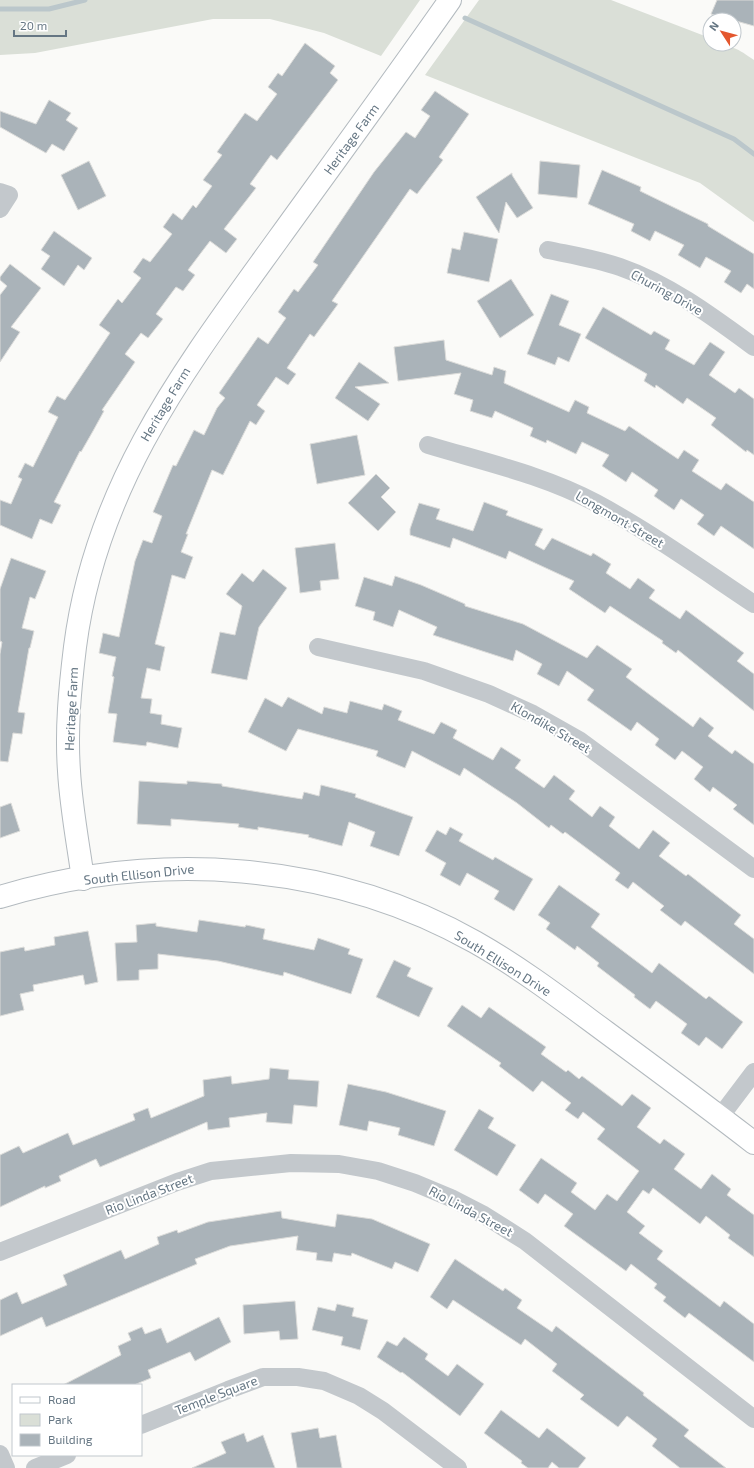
<svg xmlns="http://www.w3.org/2000/svg" width="754" height="1468" font-family="'Exo 2',sans-serif">
  <style>
    .green { fill: #dadfd7 }
    .lines { fill: none; stroke-linecap: round; stroke-linejoin: round }
    .stream { stroke: #bbc7cb; stroke-width: 5 }
    .building { fill: #aab3b9; stroke: #dcdcda }
    .secondary-casing { stroke: #b3babf; stroke-width: 24 }
    .street { stroke: #c3c8cc; stroke-width: 18 }
    .secondary { stroke: #fff; stroke-width: 22 }
    .labels { text-anchor: middle; stroke-width: 4; stroke-linejoin: round; paint-order: stroke }
    .street-label { font-size: 13px; fill: #657683; stroke: #fff }
  </style>
  <rect width="100%" height="100%" fill="#fafaf8"/>
  <!-- green -->
  <g class="green">
    <polygon points="0,0 420,0 381,56 324,33 270,19 213,19 35,53 0,55"/>
    <path d="M479,0H611L710,38V44C731,44 738,49 754,60V222L700,183L425,75Z"/>
  </g>
  <g class="lines">
    <!-- stream -->
    <g class="stream">
      <polyline points="0,9 49,9 85,0"/>
      <polyline points="465,18 734,139 754,154"/>
    </g>
  </g>
  <!-- building -->
  <g class="building">
    <polygon points="717,0 754,0 754,26 711,14"/>
    <polygon points="305,43 335,66 330,73 338,80 277,160 271,155 250,184 256,188 224,229 237,239 226,253 210,241 188,270 195,275 183,291 176,287 156,314 163,319 148,338 141,333 125,354 135,362 102,410 104,411 93,431 81,452 80,451 54,502 61,505 52,524 40,519 32,539 0,525 0,500 11,504 22,479 18,477 25,463 33,467 58,417 48,412 57,396 65,400 110,333 99,325 118,299 122,303 141,278 133,272 143,258 150,262 172,234 163,227 173,213 182,220 193,205 196,208 212,186 203,180 222,155 217,152 245,113 257,121 277,94 268,87 278,73 282,76"/>
    <polygon points="435,91 469,114 439,157 443,160 417,194 410,189 332,301 338,304 314,337 310,334 287,368 296,374 288,385 276,377 257,405 265,411 256,425 250,421 223,475 212,470 186,534 188,534 181,552 193,557 185,579 172,575 155,644 165,647 160,671 147,668 141,698 152,699 150,713 162,715 161,724 182,728 178,748 147,742 146,746 113,742 117,714 108,713 114,677 112,676 116,657 99,653 103,633 119,637 135,561 143,540 152,543 162,516 153,512 173,465 176,466 194,430 204,435 217,408 225,398 219,393 258,337 268,344 286,318 278,312 294,289 298,292 318,265 313,262 374,172 406,132 415,138 430,116 421,110"/>
    <polygon points="49,100 71,113 66,120 78,128 64,151 52,144 46,153 0,127 0,111 36,124"/>
    <polygon points="89,161 106,196 78,210 61,175"/>
    <polygon points="540,161 580,165 577,198 538,194"/>
    <polygon points="602,170 641,187 640,191 708,224 708,226 754,254 754,289 747,284 741,293 724,282 731,271 706,257 700,268 678,255 684,245 655,231 650,241 631,231 634,224 588,204"/>
    <polygon points="512,173 512,175 533,208 517,218 506,202 499,233 476,197"/>
    <polygon points="54,231 92,258 84,270 78,265 64,286 41,269 50,256 41,250"/>
    <polygon points="464,232 498,239 489,282 447,273 452,248 460,250"/>
    <polygon points="10,264 41,288 11,327 20,332 0,362 0,295 7,286 0,280 0,277"/>
    <polygon points="511,279 534,315 500,338 477,301"/>
    <polygon points="551,294 569,301 559,325 581,334 569,362 558,357 555,365 527,354"/>
    <polygon points="603,307 651,335 654,331 670,340 665,349 694,365 710,342 725,352 709,375 735,393 739,388 754,399 754,455 747,450 746,452 711,425 716,418 687,398 683,404 656,385 655,388 644,381 647,374 585,338"/>
    <polygon points="444,340 446,360 492,375 494,367 506,371 504,383 569,412 575,400 589,407 587,413 625,431 629,426 678,459 684,450 699,460 692,471 721,490 726,483 754,502 754,549 721,526 714,536 697,524 704,515 681,499 674,510 654,496 658,490 632,472 626,482 602,466 609,455 582,442 576,454 547,440 546,443 530,436 533,428 495,411 492,418 470,411 473,400 454,394 461,373 398,381 394,347"/>
    <polygon points="359,362 389,383 355,387 380,404 368,421 335,398"/>
    <polygon points="357,435 365,475 317,484 310,444"/>
    <polygon points="376,474 390,488 381,497 396,512 378,531 348,503"/>
    <polygon points="484,502 508,511 506,515 543,529 535,545 544,550 552,538 591,556 593,553 611,564 606,573 630,589 638,578 655,590 649,598 680,619 686,610 744,653 737,661 754,674 754,711 678,650 676,653 662,643 663,641 610,606 605,613 569,589 574,581 509,551 506,559 453,538 450,548 410,535 410,529 419,503 440,509 436,519 473,531"/>
    <polygon points="335,543 339,579 320,581 321,590 300,593 295,548"/>
    <polygon points="11,558 46,571 35,599 30,597 22,628 34,631 30,648 29,648 18,712 25,713 22,734 13,733 8,762 0,761 0,654 2,642 0,641 0,589"/>
    <polygon points="263,569 287,588 259,627 247,680 211,673 220,632 235,635 242,606 226,594 242,573 253,582"/>
    <polygon points="395,576 421,585 465,604 465,606 523,624 587,658 597,645 632,669 626,677 693,727 700,717 714,728 708,736 732,754 735,750 754,764 754,825 733,809 737,805 713,787 710,792 694,779 703,767 682,751 675,760 655,745 659,739 637,722 631,731 587,700 594,690 567,671 559,686 537,674 542,664 516,650 513,661 433,635 437,627 399,610 393,627 373,620 375,612 355,606 364,577 392,586"/>
    <polygon points="288,697 322,714 324,707 347,713 350,701 382,710 384,704 402,711 398,720 434,734 441,722 457,730 453,738 491,759 493,760 501,747 521,760 515,768 544,788 554,775 575,791 569,799 592,817 600,806 615,817 609,826 639,849 653,830 670,843 659,856 686,876 688,874 741,915 734,924 754,939 754,974 685,921 681,926 660,910 664,906 633,882 628,889 615,880 620,873 565,832 563,834 551,825 549,828 517,803 464,768 460,776 412,751 405,768 376,756 378,751 298,729 286,751 248,732 265,698 282,707"/>
    <polygon points="139,781 187,784 187,781 222,784 222,786 302,799 304,792 319,796 321,785 356,794 355,797 413,817 399,856 370,846 375,832 349,822 342,846 308,837 309,835 258,827 258,830 238,827 239,824 171,819 171,826 137,824"/>
    <polygon points="11,803 20,831 0,838 0,807"/>
    <polygon points="450,827 463,834 459,841 493,860 495,857 533,879 514,911 494,899 499,891 467,873 460,886 440,875 446,863 425,851 437,830 446,835"/>
    <polygon points="559,885 600,914 591,927 652,973 659,963 706,999 709,996 743,1022 722,1049 706,1037 699,1046 681,1033 687,1024 656,1001 650,1009 634,997 635,995 597,966 599,963 577,946 575,950 546,929 550,923 538,915"/>
    <polygon points="199,920 245,927 246,925 265,929 263,939 314,950 318,938 350,949 348,954 363,959 351,994 284,972 283,976 218,961 158,954 158,969 139,970 139,980 117,981 115,943 137,942 136,925 156,923 156,926 197,932"/>
    <polygon points="88,931 98,982 85,985 83,975 33,985 34,991 20,994 24,1010 0,1016 0,952 24,947 25,951 55,945 54,937"/>
    <polygon points="394,960 411,968 407,976 433,988 419,1017 376,997"/>
    <polygon points="462,1005 481,1018 489,1007 546,1047 541,1054 566,1072 568,1070 579,1079 582,1076 622,1106 632,1094 651,1108 637,1127 660,1144 664,1139 685,1154 674,1169 701,1189 712,1174 731,1189 727,1195 754,1215 754,1257 728,1238 730,1235 706,1216 700,1224 653,1188 649,1194 643,1190 627,1212 645,1226 639,1233 663,1251 657,1259 720,1307 724,1301 754,1324 754,1362 689,1313 685,1318 663,1301 666,1297 654,1288 657,1284 631,1264 626,1271 564,1226 573,1214 545,1194 538,1204 519,1190 541,1158 577,1183 571,1192 595,1210 607,1194 617,1201 639,1171 597,1139 605,1129 583,1112 578,1119 565,1110 571,1103 542,1081 533,1092 499,1066 501,1063 447,1026"/>
    <polygon points="270,1068 289,1070 288,1079 319,1081 317,1107 294,1105 292,1124 266,1122 267,1113 229,1118 230,1127 208,1130 207,1122 100,1167 96,1159 59,1176 61,1181 45,1188 45,1186 0,1207 0,1155 19,1146 23,1153 68,1133 73,1145 135,1120 133,1114 148,1108 151,1118 204,1096 203,1080 231,1076 232,1084 269,1079"/>
    <polygon points="348,1084 386,1092 446,1111 434,1146 398,1135 400,1128 369,1121 367,1131 339,1125"/>
    <polygon points="479,1109 494,1118 488,1128 516,1145 497,1176 454,1150"/>
    <polygon points="281,1211 282,1218 335,1227 337,1214 372,1219 430,1244 418,1272 395,1262 392,1269 352,1253 351,1256 334,1253 332,1262 316,1260 317,1253 296,1250 298,1236 230,1246 195,1259 197,1264 46,1327 42,1317 0,1336 0,1300 17,1292 22,1304 67,1285 63,1275 121,1250 125,1259 159,1244 157,1237 177,1230 178,1233 208,1222"/>
    <polygon points="455,1259 503,1291 505,1288 522,1300 517,1308 552,1332 556,1326 644,1393 643,1395 689,1430 684,1436 726,1468 680,1468 652,1446 657,1439 627,1416 618,1427 580,1399 584,1395 552,1371 557,1364 525,1339 521,1345 453,1300 447,1309 430,1297"/>
    <polygon points="295,1301 298,1339 280,1340 279,1331 244,1334 243,1305"/>
    <polygon points="337,1304 354,1308 352,1316 368,1320 360,1350 341,1345 343,1337 312,1330 318,1307 335,1311"/>
    <polygon points="219,1317 231,1342 195,1361 190,1352 148,1370 151,1378 134,1385 63,1385 121,1355 118,1346 131,1340 128,1333 142,1327 145,1334 161,1328 167,1343"/>
    <polygon points="404,1337 428,1354 425,1359 448,1376 457,1364 484,1384 460,1416 402,1372 401,1373 377,1357 387,1341 397,1346"/>
    <polygon points="501,1410 539,1438 547,1428 586,1458 578,1468 559,1468 552,1462 548,1468 528,1468 521,1463 522,1461 484,1433"/>
    <polygon points="318,1428 320,1438 336,1435 342,1468 297,1468 291,1433"/>
    <polygon points="244,1433 247,1442 263,1435 275,1468 192,1468 226,1453 221,1442"/>
  </g>
  <g class="lines">
    <defs>
      <g id="secondary">
        <path d="M83,879C78,843 71,807 69,771C66,729 70,688 75,647C96,483 186,367 279,238C336,159 394,80 450,0"/>
        <path d="M0,897C157,850 331,861 475,942C521,968 564,1001 606,1032C656,1069 705,1105 754,1143"/>
      </g>
    </defs>
    <!-- secondary casing -->
    <use href="#secondary" class="secondary-casing"/>
    <!-- street -->
    <g class="street">
      <polyline points="0,192 9,195 0,209"/>
      <path d="M548,250C572,255 597,259 620,267C669,284 713,317 754,347"/>
      <path d="M428,445C484,462 544,475 596,503C650,532 703,570 754,604"/>
      <polyline points="318,647 424,671 489,694 533,714 579,740 754,869"/>
      <polyline points="720,1117 754,1072"/>
      <polyline points="0,1252 177,1182 211,1171 291,1163 339,1164 378,1171 415,1183 451,1198 484,1215 525,1241 754,1419"/>
      <polyline points="141,1425 228,1390 263,1377 298,1377 324,1381 359,1396 383,1411 458,1468"/>
      <polyline points="0,1454 6,1468"/>
      <polyline points="35,1468 67,1455"/>
    </g>
    <!-- secondary -->
    <use href="#secondary" class="secondary"/>
  </g>
  <g class="labels">
    <!-- street labels -->
    <g class="street-label">
      <text transform="translate(351 139) rotate(-54)" y="5">Heritage Farm</text>
      <text transform="translate(667 292) rotate(29)" y="5">Churing Drive</text>
      <text transform="translate(165 404) rotate(-59)" y="5">Heritage Farm</text>
      <text transform="translate(620 519) rotate(30)" y="5">Longmont Street</text>
      <text transform="translate(71 709) rotate(-87)" y="5">Heritage Farm</text>
      <text transform="translate(551 727) rotate(30)" y="5">Klondike Street</text>
      <text transform="translate(139 874) rotate(-6)" y="5">South Ellison Drive</text>
      <text transform="translate(503 963) rotate(32)" y="5">South Ellison Drive</text>
      <text transform="translate(149 1194) rotate(-21)" y="5">Rio Linda Street</text>
      <text transform="translate(471 1211) rotate(28)" y="5">Rio Linda Street</text>
      <text transform="translate(216 1395) rotate(-21)" y="5">Temple Square</text>
    </g>
  </g>
  <!-- legend -->
  <rect x="12" y="1384" width="130" height="72" fill="#ffffff" stroke="#c1c8cd"/>
  <rect x="20" y="1397" width="20" height="6" fill="#ffffff" stroke="#c1c8cd"/>
  <text x="48" y="1404" font-size="12" fill="#657683">Road</text>
  <rect x="20" y="1414" width="20" height="12" fill="#dadfd7" stroke="#c1c8cd"/>
  <text x="48" y="1424" font-size="12" fill="#657683">Park</text>
  <rect x="20" y="1434" width="20" height="12" fill="#aab3b9" stroke="#c1c8cd"/>
  <text x="48" y="1444" font-size="12" fill="#657683">Building</text>
  <!-- north arrow -->
  <g transform="translate(722 32) rotate(306)"><circle r="19" fill="#ffffff" stroke="#c1c8cd"/>
  <path d="M0-3L7 15L0 10L-7 15Z" fill="#e4572e"/>
  <text y="-6" font-size="11" font-weight="bold" text-anchor="middle" fill="#657683">N</text>
  </g>
  <!-- scale -->
  <path d="M14 30v6h52v-6" fill="none" stroke="#657683" stroke-width="2"/>
  <text x="20" y="30" font-size="12" fill="#657683" stroke="#ffffff" stroke-width="3" paint-order="stroke">20 m</text>
</svg>
